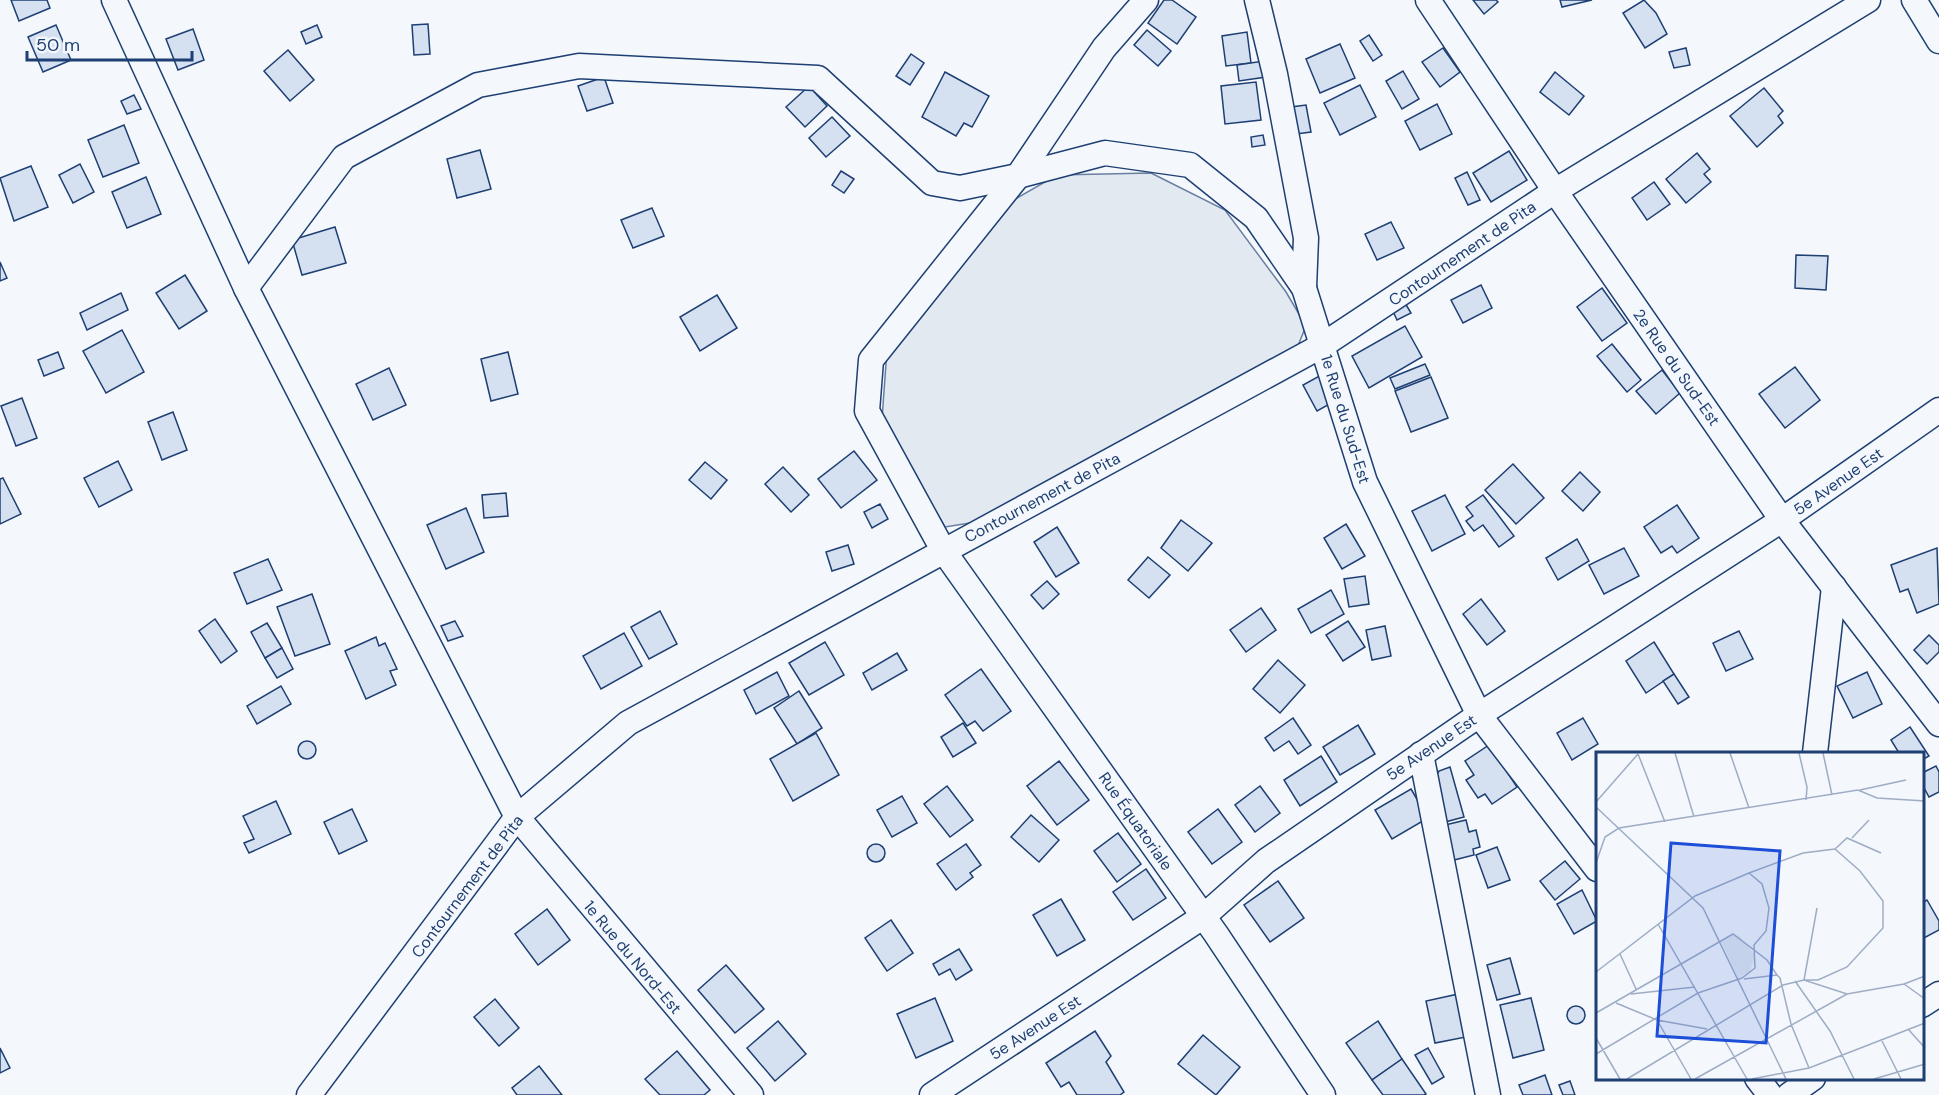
<svg xmlns="http://www.w3.org/2000/svg" width="1939" height="1095" font-family="'DM Sans',sans-serif">
  <style>
    .green { fill: #e3e9f0; stroke: #687fa3; stroke-width: 1.5 }
    .building { fill: #d5e0f0; stroke: #1d3f73; stroke-width: 1.5 }
    .lines { fill: none; stroke-linecap: round; stroke-linejoin: round }
    .minor-casing { stroke: #1d3f73; stroke-width: 27 }
    .minor { stroke: #f4f7fb; stroke-width: 24 }
    .labels { text-anchor: middle; stroke-width: 4.5; stroke-linejoin: round; paint-order: stroke }
    .street-label { font-size: 16px; fill: #1d3f73; stroke: #f4f7fb }
    .inset-road { fill: none; stroke: #9eadc5; stroke-width: 1.5 }
    .view { fill: #1d4ed8; fill-opacity: 0.15; stroke: #1d4ed8; stroke-width: 3 }
    .inset-edge { fill: none; stroke: #1d3f73; stroke-width: 3 }
  </style>
  <rect width="100%" height="100%" fill="#f4f7fb"/>
  <!-- green -->
  <polygon class="green" points="1151,173 1225,210 1286,292 1306,326 1297,348 976,522 945,527 882,419 887,350 1003,206 1057,175"/>
  <!-- building -->
  <g class="building">
    <polygon points="11,0 47,0 50,8 19,21"/>
    <polygon points="1164,0 1172,0 1196,17 1177,44 1148,23"/>
    <polygon points="1473,0 1496,0 1498,2 1484,14"/>
    <polygon points="1560,0 1592,0 1562,7"/>
    <polygon points="1644,0 1656,13 1667,34 1645,48 1623,13"/>
    <polygon points="428,24 430,54 414,55 412,25"/>
    <polygon points="56,25 71,60 43,72 28,37"/>
    <polygon points="317,25 322,37 306,44 301,32"/>
    <polygon points="193,29 204,60 178,70 166,39"/>
    <polygon points="1147,30 1171,51 1158,66 1134,45"/>
    <polygon points="1247,32 1251,63 1226,66 1222,36"/>
    <polygon points="1369,35 1382,55 1373,61 1360,41"/>
    <polygon points="1340,44 1355,78 1320,93 1306,59"/>
    <polygon points="1443,48 1460,72 1440,87 1422,62"/>
    <polygon points="1686,48 1690,65 1674,68 1669,52"/>
    <polygon points="288,50 314,80 290,101 264,71"/>
    <polygon points="911,54 924,63 910,85 896,76"/>
    <polygon points="1264,61 1266,77 1239,81 1237,65"/>
    <polygon points="1403,71 1419,99 1402,109 1386,81"/>
    <polygon points="945,72 989,96 972,127 964,123 956,136 922,117"/>
    <polygon points="1555,72 1584,96 1569,115 1540,92"/>
    <polygon points="604,77 613,103 587,111 578,86"/>
    <polygon points="1256,82 1261,120 1225,124 1221,86"/>
    <polygon points="1360,85 1376,117 1340,135 1324,103"/>
    <polygon points="809,86 827,106 805,127 786,107"/>
    <polygon points="1764,88 1783,111 1778,116 1783,123 1757,147 1730,116"/>
    <polygon points="134,95 141,109 127,114 121,101"/>
    <polygon points="1437,104 1452,134 1420,150 1405,121"/>
    <polygon points="1306,105 1311,132 1296,134 1291,107"/>
    <polygon points="832,117 850,136 826,157 809,138"/>
    <polygon points="124,125 139,163 103,177 88,140"/>
    <polygon points="1263,135 1265,145 1252,147 1251,137"/>
    <polygon points="480,150 491,189 457,198 447,159"/>
    <polygon points="1509,151 1527,180 1491,202 1473,173"/>
    <polygon points="1697,153 1710,169 1704,174 1711,182 1686,203 1666,179"/>
    <polygon points="80,164 94,192 73,203 59,175"/>
    <polygon points="31,166 48,207 14,221 0,178"/>
    <polygon points="841,171 854,179 844,193 832,185"/>
    <polygon points="1467,172 1480,200 1468,205 1455,178"/>
    <polygon points="146,177 161,214 127,228 112,192"/>
    <polygon points="1654,182 1670,204 1647,220 1632,198"/>
    <polygon points="652,208 664,236 633,248 621,220"/>
    <polygon points="1391,222 1404,248 1377,260 1365,234"/>
    <polygon points="335,227 346,263 302,275 292,240"/>
    <polygon points="1796,255 1828,256 1826,290 1795,288"/>
    <polygon points="0,262 7,278 0,281"/>
    <polygon points="185,275 207,311 179,329 156,293"/>
    <polygon points="1481,285 1492,308 1463,323 1451,300"/>
    <polygon points="1602,288 1627,323 1602,341 1577,307"/>
    <polygon points="121,293 128,310 87,330 80,313"/>
    <polygon points="717,295 737,328 700,351 680,317"/>
    <polygon points="1405,303 1411,313 1397,320 1392,309"/>
    <polygon points="1405,326 1422,357 1369,388 1352,356"/>
    <polygon points="122,330 144,372 106,393 83,351"/>
    <polygon points="1612,344 1641,380 1627,392 1597,356"/>
    <polygon points="58,352 64,368 44,376 38,360"/>
    <polygon points="508,352 518,394 491,401 481,359"/>
    <polygon points="1425,364 1430,375 1395,389 1390,378"/>
    <polygon points="1795,367 1820,400 1785,428 1759,394"/>
    <polygon points="389,368 406,405 373,420 356,384"/>
    <polygon points="1662,370 1680,393 1656,414 1636,391"/>
    <polygon points="1323,374 1337,400 1317,411 1303,385"/>
    <polygon points="1431,377 1448,418 1411,432 1395,391"/>
    <polygon points="22,398 37,438 16,446 1,406"/>
    <polygon points="173,412 187,450 162,460 148,422"/>
    <polygon points="854,451 877,480 841,508 818,479"/>
    <polygon points="118,461 132,490 99,507 84,478"/>
    <polygon points="705,462 727,480 711,499 689,480"/>
    <polygon points="1513,464 1544,498 1516,524 1485,490"/>
    <polygon points="783,467 809,495 791,512 765,484"/>
    <polygon points="1580,472 1600,492 1583,511 1562,491"/>
    <polygon points="3,478 21,514 0,524 0,479"/>
    <polygon points="506,493 508,516 484,518 482,495"/>
    <polygon points="1445,495 1465,534 1432,551 1412,511"/>
    <polygon points="1483,495 1514,536 1499,547 1483,525 1474,531 1466,521 1473,516 1466,507"/>
    <polygon points="880,504 888,519 872,528 864,512"/>
    <polygon points="1677,505 1699,538 1677,553 1672,546 1661,553 1644,527"/>
    <polygon points="466,508 484,552 446,569 427,525"/>
    <polygon points="1181,520 1212,543 1188,571 1161,548"/>
    <polygon points="1346,524 1365,556 1342,569 1324,538"/>
    <polygon points="1057,527 1079,563 1056,577 1034,542"/>
    <polygon points="1577,539 1589,561 1558,580 1546,558"/>
    <polygon points="848,545 854,564 832,571 826,552"/>
    <polygon points="1624,548 1639,576 1604,594 1589,565"/>
    <polygon points="1937,548 1939,604 1917,613 1908,589 1900,592 1891,565"/>
    <polygon points="1148,557 1170,575 1149,598 1128,580"/>
    <polygon points="268,559 282,590 247,604 234,573"/>
    <polygon points="1365,576 1369,604 1349,607 1344,579"/>
    <polygon points="1047,581 1059,594 1043,609 1031,595"/>
    <polygon points="1331,590 1344,614 1311,633 1298,609"/>
    <polygon points="312,594 330,644 295,656 277,607"/>
    <polygon points="1481,599 1505,631 1487,645 1463,614"/>
    <polygon points="1261,608 1276,630 1246,652 1230,630"/>
    <polygon points="660,611 677,644 649,659 631,627"/>
    <polygon points="215,619 237,651 221,663 199,631"/>
    <polygon points="455,621 463,636 448,641 441,626"/>
    <polygon points="1348,621 1365,647 1343,661 1326,635"/>
    <polygon points="267,623 282,648 265,658 251,632"/>
    <polygon points="1385,626 1391,656 1372,660 1366,630"/>
    <polygon points="1739,631 1753,659 1726,671 1713,643"/>
    <polygon points="624,633 642,666 601,689 583,656"/>
    <polygon points="1929,635 1939,645 1939,652 1927,664 1914,650"/>
    <polygon points="376,637 379,646 385,643 397,669 390,671 396,685 366,699 345,651"/>
    <polygon points="825,642 844,675 809,695 789,663"/>
    <polygon points="1654,642 1674,674 1646,693 1626,661"/>
    <polygon points="282,648 293,669 277,678 265,658"/>
    <polygon points="897,653 907,670 872,690 863,673"/>
    <polygon points="1278,660 1305,685 1280,713 1253,689"/>
    <polygon points="981,669 1011,711 983,731 975,721 967,726 945,695"/>
    <polygon points="777,672 789,696 756,714 744,690"/>
    <polygon points="1867,672 1882,704 1853,718 1837,686"/>
    <polygon points="1674,674 1689,697 1678,704 1663,681"/>
    <polygon points="281,686 291,704 257,724 247,706"/>
    <polygon points="799,691 822,728 797,744 774,708"/>
    <polygon points="1293,718 1311,745 1298,754 1289,741 1274,751 1265,738"/>
    <polygon points="1583,718 1598,744 1572,760 1557,733"/>
    <polygon points="963,723 976,743 953,757 941,737"/>
    <polygon points="1358,725 1375,754 1340,775 1323,747"/>
    <polygon points="1910,727 1929,756 1922,760 1922,753 1899,753 1891,740"/>
    <polygon points="816,733 839,775 793,801 770,759"/>
    <circle cx="307" cy="750" r="9"/>
    <polygon points="1489,745 1517,787 1492,804 1485,794 1478,798 1466,780 1474,775 1465,761"/>
    <polygon points="1321,756 1337,782 1300,806 1284,780"/>
    <polygon points="1059,761 1089,800 1057,825 1027,786"/>
    <polygon points="1936,766 1939,772 1939,792 1929,797 1922,784 1922,773"/>
    <polygon points="1450,767 1464,817 1445,822 1433,781 1439,771"/>
    <polygon points="947,786 973,820 950,837 924,804"/>
    <polygon points="1260,786 1280,813 1255,832 1235,805"/>
    <polygon points="1411,789 1428,818 1392,839 1375,810"/>
    <polygon points="902,796 917,823 892,837 877,810"/>
    <polygon points="276,801 291,834 249,853 244,843 254,839 243,816"/>
    <polygon points="352,809 367,841 339,854 324,822"/>
    <polygon points="1218,809 1242,842 1212,864 1188,832"/>
    <polygon points="1031,815 1059,840 1039,862 1011,837"/>
    <polygon points="1466,820 1469,832 1476,830 1480,847 1473,849 1474,855 1454,860 1445,825"/>
    <polygon points="1118,833 1141,864 1117,882 1094,851"/>
    <polygon points="966,844 981,865 970,873 973,877 956,890 937,864"/>
    <circle cx="876" cy="853" r="9"/>
    <polygon points="1497,847 1510,880 1488,888 1476,855"/>
    <polygon points="1565,861 1580,879 1555,900 1540,881"/>
    <polygon points="1146,869 1166,898 1133,920 1113,892"/>
    <polygon points="1278,881 1304,918 1270,942 1244,905"/>
    <polygon points="1582,890 1597,921 1574,934 1557,904"/>
    <polygon points="1061,899 1085,940 1057,956 1033,915"/>
    <polygon points="1927,900 1939,921 1939,930 1922,939 1922,903"/>
    <polygon points="547,909 570,940 538,965 515,934"/>
    <polygon points="891,920 913,953 887,971 865,938"/>
    <polygon points="959,949 972,970 956,980 950,969 939,975 933,964"/>
    <polygon points="1510,958 1520,994 1497,1000 1487,965"/>
    <polygon points="726,965 764,1009 735,1033 698,990"/>
    <polygon points="1463,993 1471,1036 1435,1043 1426,1001"/>
    <polygon points="935,998 953,1041 916,1058 897,1014"/>
    <polygon points="1531,998 1544,1050 1513,1058 1500,1005"/>
    <polygon points="495,999 519,1028 499,1046 474,1017"/>
    <circle cx="1576" cy="1015" r="9"/>
    <polygon points="778,1021 806,1054 775,1081 747,1048"/>
    <polygon points="1378,1021 1402,1059 1372,1080 1346,1043"/>
    <polygon points="1095,1031 1111,1056 1106,1062 1124,1092 1120,1095 1077,1095 1069,1082 1061,1087 1046,1063"/>
    <polygon points="1203,1035 1240,1067 1216,1095 1178,1064"/>
    <polygon points="0,1048 10,1068 0,1073"/>
    <polygon points="1428,1048 1444,1077 1432,1084 1415,1055"/>
    <polygon points="677,1051 710,1090 704,1095 660,1095 645,1079"/>
    <polygon points="1402,1059 1426,1094 1424,1095 1383,1095 1372,1080"/>
    <polygon points="539,1066 562,1095 517,1095 512,1088"/>
    <polygon points="1545,1075 1552,1095 1523,1095 1519,1085"/>
    <polygon points="1570,1081 1575,1095 1563,1095 1559,1085"/>
  </g>
  <g class="lines">
    <defs>
      <g id="minor">
        <polyline points="114,0 246,288 517,817 751,1095"/>
        <polyline points="1146,0 1104,48 1018,176 871,360 867,411 943,550 1216,934 1323,1095"/>
        <polyline points="1257,0 1275,74 1306,238 1304,288"/>
        <polyline points="1428,0 1555,191 1782,520 1939,724"/>
        <polyline points="1914,0 1939,41"/>
        <polyline points="246,288 344,157 478,85 579,66 818,78 932,183 960,188 1018,176 1105,153 1190,165 1256,218 1304,288 1365,482 1479,715 1597,869"/>
        <polyline points="1815,753 1834,587"/>
        <polyline points="1421,754 1488,1095"/>
        <polyline points="1922,1005 1939,994"/>
        <polyline points="1757,1078 1770,1095"/>
        <polyline points="309,1095 517,817 628,723 1323,345 1555,191 1868,0"/>
        <polyline points="932,1095 1204,916 1266,861 1479,715 1782,520 1939,410"/>
        <polyline points="1789,1095 1813,1078"/>
      </g>
    </defs>
    <!-- minor casing -->
    <use href="#minor" class="minor-casing"/>
    <!-- minor -->
    <use href="#minor" class="minor"/>
  </g>
  <g class="labels">
    <!-- street labels -->
    <g class="street-label">
      <text transform="translate(1462 253) rotate(-34)" y="6">Contournement de Pita</text>
      <text transform="translate(1677 367) rotate(55)" y="6">2e Rue du Sud-Est</text>
      <text transform="translate(1346 419) rotate(73)" y="6">1e Rue du Sud-Est</text>
      <text transform="translate(1838 481) rotate(-35)" y="6">5e Avenue Est</text>
      <text transform="translate(1042 497) rotate(-28)" y="6">Contournement de Pita</text>
      <text transform="translate(1431 747) rotate(-34)" y="6">5e Avenue Est</text>
      <text transform="translate(1136 821) rotate(55)" y="6">Rue Équatoriale</text>
      <text transform="translate(467 886) rotate(-53)" y="6">Contournement de Pita</text>
      <text transform="translate(633 957) rotate(50)" y="6">1e Rue du Nord-Est</text>
      <text transform="translate(1035 1027) rotate(-33)" y="6">5e Avenue Est</text>
    </g>
  </g>
  <!-- overview -->
  <g transform="translate(1596 752)">
    <rect width="328" height="328" fill="#f4f7fb"/>
    <path d="M136,183L143,184L159,203L154,219L142,226L125,189Z" fill="#e3e9f0"/>
    <path class="inset-road" d="M79,1L98,65M134,1L153,56M203,1L211,35L210,48M227,1L236,43M42,2L69,70M264,38L310,28M0,50L42,2M0,55L107,156L190,327M256,86L273,68M0,111L9,85L23,76L262,38L281,46L329,49M221,156L208,228H222L251,215L287,176V149L264,119L239,97M62,172L151,327M24,202L40,237M0,220L99,144L153,121L207,101L239,97L251,86L285,101M148,227L181,223L184,226L195,272L213,316M199,229L234,279L258,327M308,232L329,247M35,242L99,235M20,251L61,268L111,277M0,261L137,182L171,208L181,223M61,268L95,327M312,277L329,296M0,286L24,327M285,287L305,327M0,302L102,241L146,226L159,216L158,193L170,179L173,156L166,132L153,121M31,327L187,233L208,228L251,242L308,232L329,224M99,327L251,242M156,327L213,316L329,271M278,327L329,312"/>
    <path class="view" d="M75,91L184,99L170,291L61,284Z"/>
    <rect width="328" height="328" class="inset-edge"/>
  </g>
  <!-- scale -->
  <path d="M27 51v9h165v-9" fill="none" stroke="#1d3f73" stroke-width="3"/>
  <text x="36" y="51" font-size="18" fill="#1d3f73" stroke="#f4f7fb" stroke-width="4.5" paint-order="stroke">50 m</text>
</svg>
